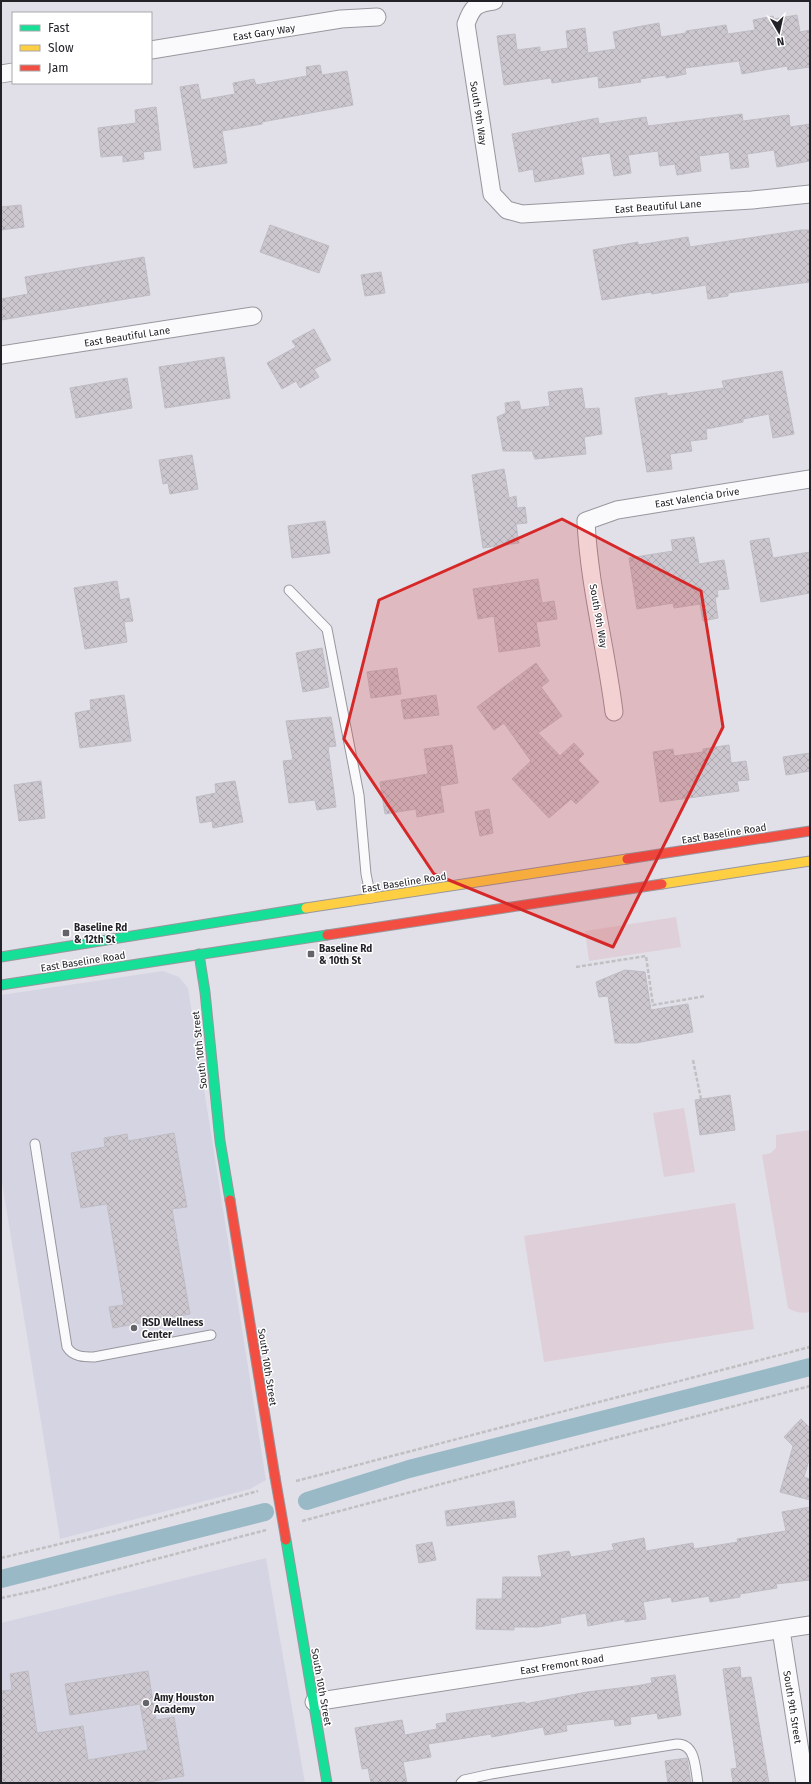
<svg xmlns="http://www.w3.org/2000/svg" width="811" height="1784" font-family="'Fira Sans',sans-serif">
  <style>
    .built { fill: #d5d4e3 }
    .green { fill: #dfcfd8 }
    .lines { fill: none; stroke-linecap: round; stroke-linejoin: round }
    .canal { stroke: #99b9c6; stroke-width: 18 }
    .building { fill: url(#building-cross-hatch); stroke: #bfbdc3 }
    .lane-casing { stroke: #98979e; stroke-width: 11 }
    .street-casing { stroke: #98979e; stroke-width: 19 }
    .fast-casing { stroke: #98979e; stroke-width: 11 }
    .slow-casing { stroke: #98979e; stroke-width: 11 }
    .jam-casing { stroke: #98979e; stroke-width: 11 }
    .path { stroke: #c0c0c3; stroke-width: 2.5; stroke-dasharray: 4 2; stroke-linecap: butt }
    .lane { stroke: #fafafc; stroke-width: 9 }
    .street { stroke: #fafafc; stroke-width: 17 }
    .fast { stroke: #16e098; stroke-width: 9 }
    .slow { stroke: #ffcf43; stroke-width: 9 }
    .jam { stroke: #f24e42; stroke-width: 9 }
    .jam-bridge-casing { stroke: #98979e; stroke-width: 11; stroke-linecap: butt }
    .jam-bridge { stroke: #f24e42; stroke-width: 9 }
    .marked { fill: #d62828; fill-opacity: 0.2; stroke: #d62828; stroke-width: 3; stroke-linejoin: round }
    .poi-dot { fill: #66646b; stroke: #fff; stroke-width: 1.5 }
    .labels { text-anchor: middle; stroke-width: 3; stroke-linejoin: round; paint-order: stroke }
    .street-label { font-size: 10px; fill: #232228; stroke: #fff }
    .poi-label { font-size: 10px; font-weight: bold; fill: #232228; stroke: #fff; text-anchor: start }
  </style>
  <defs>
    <pattern id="building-cross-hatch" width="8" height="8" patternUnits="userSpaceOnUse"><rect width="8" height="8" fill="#ccc6cf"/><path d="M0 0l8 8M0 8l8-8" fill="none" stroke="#afaab2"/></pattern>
  </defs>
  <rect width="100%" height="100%" fill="#e1e0e8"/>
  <!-- built -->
  <g class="built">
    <polygon points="163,971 179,977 188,988 266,1480 250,1489 60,1539 1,1176 1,995"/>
    <polygon points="266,1558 305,1783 1,1783 1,1623"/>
  </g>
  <!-- green -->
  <g class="green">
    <polygon points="676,917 681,947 589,961 585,931"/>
    <polygon points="684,1108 695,1172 664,1177 653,1113"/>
    <path d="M810,1130V1312C801,1314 795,1312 788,1308L762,1155L771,1153L776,1148V1135Z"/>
    <polygon points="735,1203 754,1329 544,1362 524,1236"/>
  </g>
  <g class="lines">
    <!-- canal -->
    <g class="canal">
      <polyline points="307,1501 409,1469 810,1367"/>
      <polyline points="1,1579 265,1512"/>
    </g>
  </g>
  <!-- building -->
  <g class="building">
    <polygon points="797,15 800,32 810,30 810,67 788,70 787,66 742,74 739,61 685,68 686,74 666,78 666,75 640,79 641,82 599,88 598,76 552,83 551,78 504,85 497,36 515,34 517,50 540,47 540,52 568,48 566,31 585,28 588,53 616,49 613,32 637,27 659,23 661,37 686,33 686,31 726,25 728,34 755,30 753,20 773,16 774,19"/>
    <polygon points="320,65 322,75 347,71 353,105 262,122 262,124 222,131 227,163 194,168 180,87 198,84 201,100 235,94 233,83 254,79 256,85 307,76 306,67"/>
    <polygon points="156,107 161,150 143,152 144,159 123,162 123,155 101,157 98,128 136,123 135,110"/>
    <polygon points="742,114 743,121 789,115 790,127 810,124 810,161 777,167 774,150 747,154 749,167 731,169 729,152 699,156 701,171 677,175 675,164 660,166 658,151 628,155 631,173 614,176 610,153 581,157 584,174 535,182 533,169 519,172 512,134 598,118 599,124 646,117 648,126"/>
    <polygon points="21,205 24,227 1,230 1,207"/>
    <polygon points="270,225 329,246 319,273 260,252"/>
    <polygon points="801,230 810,230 810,282 728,293 728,296 708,299 706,285 652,294 651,292 602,300 593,250 638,242 638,245 688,237 690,247"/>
    <polygon points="144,257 150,295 1,320 1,299 28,294 25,277"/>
    <polygon points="381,272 385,293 365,296 361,275"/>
    <polygon points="314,329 331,360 314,369 319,377 300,388 296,381 282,389 267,363 296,347 292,341"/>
    <polygon points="224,357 230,398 165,408 159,367"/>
    <polygon points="782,371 794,434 773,438 769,414 743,419 743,422 706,429 707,439 690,441 692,451 670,454 672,469 647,472 635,398 667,393 667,396 724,388 722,381"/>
    <polygon points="127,378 132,408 76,418 70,388"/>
    <polygon points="582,388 585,409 599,408 602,434 584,437 586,454 535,459 532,451 503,451 497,417 506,413 505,403 519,401 521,410 550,406 548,392"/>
    <polygon points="192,455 198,489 170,494 168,483 163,484 159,460"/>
    <polygon points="504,469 509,498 516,496 517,508 525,507 527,523 516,524 519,543 483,548 472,475"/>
    <polygon points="325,521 330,553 292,558 288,526"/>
    <polygon points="694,537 699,564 724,560 729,589 717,590 718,597 715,597 718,618 703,621 700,604 674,608 673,603 637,609 629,558 673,551 671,540"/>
    <polygon points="769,538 773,558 810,552 810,593 761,602 750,541"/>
    <polygon points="538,579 542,603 554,601 557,619 536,622 540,646 499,652 494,616 478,619 473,589"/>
    <polygon points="117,581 120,600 129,598 133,621 124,622 127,642 85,649 74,588"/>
    <polygon points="322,648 329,687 303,692 296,653"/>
    <polygon points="536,663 549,681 541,687 562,716 538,733 560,756 574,743 584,754 578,760 599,782 576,804 571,799 549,818 512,779 531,761 504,723 494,730 477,707"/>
    <polygon points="397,668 401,694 371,698 367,672"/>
    <polygon points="124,695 131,741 80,748 75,713 91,710 90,700"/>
    <polygon points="436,695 439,715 404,719 401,700"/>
    <polygon points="331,717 336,746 328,747 336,807 317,810 315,800 289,803 283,761 293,760 286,721"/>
    <polygon points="452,745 458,783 440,786 444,812 417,817 416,809 385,814 380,782 428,774 424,749"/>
    <polygon points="729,745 731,763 746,761 749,780 737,781 739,791 660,802 653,752 673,749 674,756 703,752 703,749"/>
    <polygon points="810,753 810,771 786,775 783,757"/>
    <polygon points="41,781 45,818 19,821 14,785"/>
    <polygon points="235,781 243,822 213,828 212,821 200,823 196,797 216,793 215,784"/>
    <polygon points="489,809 493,833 480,836 475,812"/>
    <polygon points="625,970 645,972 651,1010 688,1004 693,1032 636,1043 615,1043 608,996 599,997 596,982"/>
    <polygon points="730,1095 735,1130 700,1135 695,1100"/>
    <polygon points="174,1133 187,1207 172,1209 190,1314 113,1328 109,1307 124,1305 107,1204 81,1208 71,1153 105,1147 104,1138 127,1134 128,1141"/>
    <polygon points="801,1419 810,1428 810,1457 804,1477 810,1479 810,1500 780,1492 793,1446 784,1437"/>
    <polygon points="514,1501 516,1517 447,1526 445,1511"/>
    <polygon points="810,1507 810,1580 776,1584 777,1588 740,1594 740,1597 710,1602 709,1596 672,1602 671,1597 643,1602 646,1619 625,1622 625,1619 588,1626 586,1613 560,1618 561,1623 538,1627 514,1627 514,1630 476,1629 477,1599 502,1599 503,1577 542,1577 538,1556 569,1551 571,1557 614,1550 612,1544 644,1538 646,1551 693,1543 694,1549 738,1542 737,1539 786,1531 782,1512"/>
    <polygon points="432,1542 436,1560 419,1563 416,1545"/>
    <polygon points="740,1667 741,1678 751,1677 769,1783 733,1783 731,1769 737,1768 723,1669"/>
    <polygon points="28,1671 37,1733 83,1726 88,1760 148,1750 140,1704 70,1715 65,1684 148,1671 156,1720 174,1717 184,1776 143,1783 1,1783 1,1691 12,1690 10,1674"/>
    <polygon points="675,1675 681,1715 658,1719 657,1713 630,1717 631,1724 615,1726 614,1719 566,1725 567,1731 545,1735 543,1727 492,1737 491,1734 428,1744 431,1757 403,1762 407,1783 371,1783 368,1768 362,1769 355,1728 402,1720 405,1735 437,1729 436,1724 447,1722 446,1714 525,1702 525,1704 587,1692 636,1686 652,1683 651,1678"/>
    <polygon points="687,1758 691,1783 668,1783 665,1761"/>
  </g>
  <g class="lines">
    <defs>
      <g id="lane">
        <polyline points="289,590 327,629 359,795 366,874 371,898"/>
        <path d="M35,1144L67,1347C73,1357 84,1357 94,1357L211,1335"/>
        <path d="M461,1783L464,1780L491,1774L677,1744C696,1744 695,1768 698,1783"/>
      </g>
      <g id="street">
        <path d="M494,1C476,3 472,7 466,24L492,194L507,210L522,214L752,200L810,194"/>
        <polyline points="151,50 341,19 377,17"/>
        <polyline points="1,74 13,72"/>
        <polyline points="1,355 253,316"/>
        <path d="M614,712C606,648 589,585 586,521L617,510L810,479"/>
        <polyline points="781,1630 805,1783"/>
        <polyline points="314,1702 810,1625"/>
      </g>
      <g id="fast">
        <polyline points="199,954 205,992 220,1141 230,1200"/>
        <polyline points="1,957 306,908"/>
        <polyline points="1,985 327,935"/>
        <polyline points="286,1540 327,1783"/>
      </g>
      <g id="slow">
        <polyline points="662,884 810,861"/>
        <polyline points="306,908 627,859"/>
      </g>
      <g id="jam">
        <polyline points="627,859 810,831"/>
        <polyline points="327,935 662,884"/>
        <polyline points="230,1200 275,1477"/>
      </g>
    </defs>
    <!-- lane casing -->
    <use href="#lane" class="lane-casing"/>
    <!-- street casing -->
    <use href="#street" class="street-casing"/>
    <!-- fast casing -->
    <use href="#fast" class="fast-casing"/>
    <!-- slow casing -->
    <use href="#slow" class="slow-casing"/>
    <!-- jam casing -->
    <use href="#jam" class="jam-casing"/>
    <!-- path -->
    <g class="path">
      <polyline points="576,967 646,956 653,1005 706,996"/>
      <polyline points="693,1060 701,1099"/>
      <polyline points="296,1481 810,1347"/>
      <polyline points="302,1521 810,1386"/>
      <polyline points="1,1558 114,1531 258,1491"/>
      <polyline points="1,1598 39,1590 266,1530"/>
    </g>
    <!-- lane -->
    <use href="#lane" class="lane"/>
    <!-- street -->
    <use href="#street" class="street"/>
    <!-- fast -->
    <use href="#fast" class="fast"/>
    <!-- slow -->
    <use href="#slow" class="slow"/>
    <!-- jam -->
    <use href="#jam" class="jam"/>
    <defs>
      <polyline id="jam-bridge" points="275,1477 286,1540"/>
    </defs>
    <!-- jam-bridge casing -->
    <use href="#jam-bridge" class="jam-bridge-casing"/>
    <!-- jam-bridge -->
    <use href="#jam-bridge" class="jam-bridge"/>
  </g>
  <!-- marked area -->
  <path class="marked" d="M562,519L701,591L723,727L613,947L434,874L344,739L379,600Z"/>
  <!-- markers -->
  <g class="poi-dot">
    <rect x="62" y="929" width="8" height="8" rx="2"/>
    <rect x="307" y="950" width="8" height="8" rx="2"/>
    <circle cx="134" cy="1328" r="4"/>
    <circle cx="146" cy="1703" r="4"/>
  </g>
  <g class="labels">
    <!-- street labels -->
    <g class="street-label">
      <text transform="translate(264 32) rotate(-9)" y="4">East Gary Way</text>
      <text transform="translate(479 113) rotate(81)" y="4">South 9th Way</text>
      <text transform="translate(658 206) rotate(-4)" y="4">East Beautiful Lane</text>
      <text transform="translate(127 336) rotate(-9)" y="4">East Beautiful Lane</text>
      <text transform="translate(697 497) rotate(-9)" y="4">East Valencia Drive</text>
      <text transform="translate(599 616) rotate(80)" y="4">South 9th Way</text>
      <text transform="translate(724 833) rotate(-9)" y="4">East Baseline Road</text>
      <text transform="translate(404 882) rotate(-9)" y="4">East Baseline Road</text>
      <text transform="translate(83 961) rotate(-9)" y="4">East Baseline Road</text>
      <text transform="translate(199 1050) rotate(-96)" y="4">South 10th Street</text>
      <text transform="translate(268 1367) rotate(81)" y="4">South 10th Street</text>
      <text transform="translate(562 1664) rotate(-9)" y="4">East Fremont Road</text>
      <text transform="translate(322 1687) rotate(80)" y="4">South 10th Street</text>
      <text transform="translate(793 1707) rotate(81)" y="4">South 9th Street</text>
    </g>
    <!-- poi labels -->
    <g class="poi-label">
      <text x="74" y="931">Baseline Rd<tspan x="74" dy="12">&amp; 12th St</tspan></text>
      <text x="319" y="952">Baseline Rd<tspan x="319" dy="12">&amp; 10th St</tspan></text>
      <text x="142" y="1326">RSD Wellness<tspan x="142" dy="12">Center</tspan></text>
      <text x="154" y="1701">Amy Houston<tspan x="154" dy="12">Academy</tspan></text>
    </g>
  </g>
  <!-- border -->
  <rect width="811" height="1784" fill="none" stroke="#232228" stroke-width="4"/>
  <!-- legend -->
  <rect x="12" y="12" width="140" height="72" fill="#ffffff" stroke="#a7a7a9"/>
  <rect x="20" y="25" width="20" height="6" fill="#16e098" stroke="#a7a7a9"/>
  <text x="48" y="32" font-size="12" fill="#232228">Fast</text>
  <rect x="20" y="45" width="20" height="6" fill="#ffcf43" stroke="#a7a7a9"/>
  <text x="48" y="52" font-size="12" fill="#232228">Slow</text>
  <rect x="20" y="65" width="20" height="6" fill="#f24e42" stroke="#a7a7a9"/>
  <text x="48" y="72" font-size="12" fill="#232228">Jam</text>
  <!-- north arrow -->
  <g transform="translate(779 32) rotate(171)" stroke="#ffffff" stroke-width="3" paint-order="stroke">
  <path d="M0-3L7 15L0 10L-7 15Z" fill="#232228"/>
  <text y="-6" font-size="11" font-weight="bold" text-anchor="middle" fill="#232228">N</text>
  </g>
</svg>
